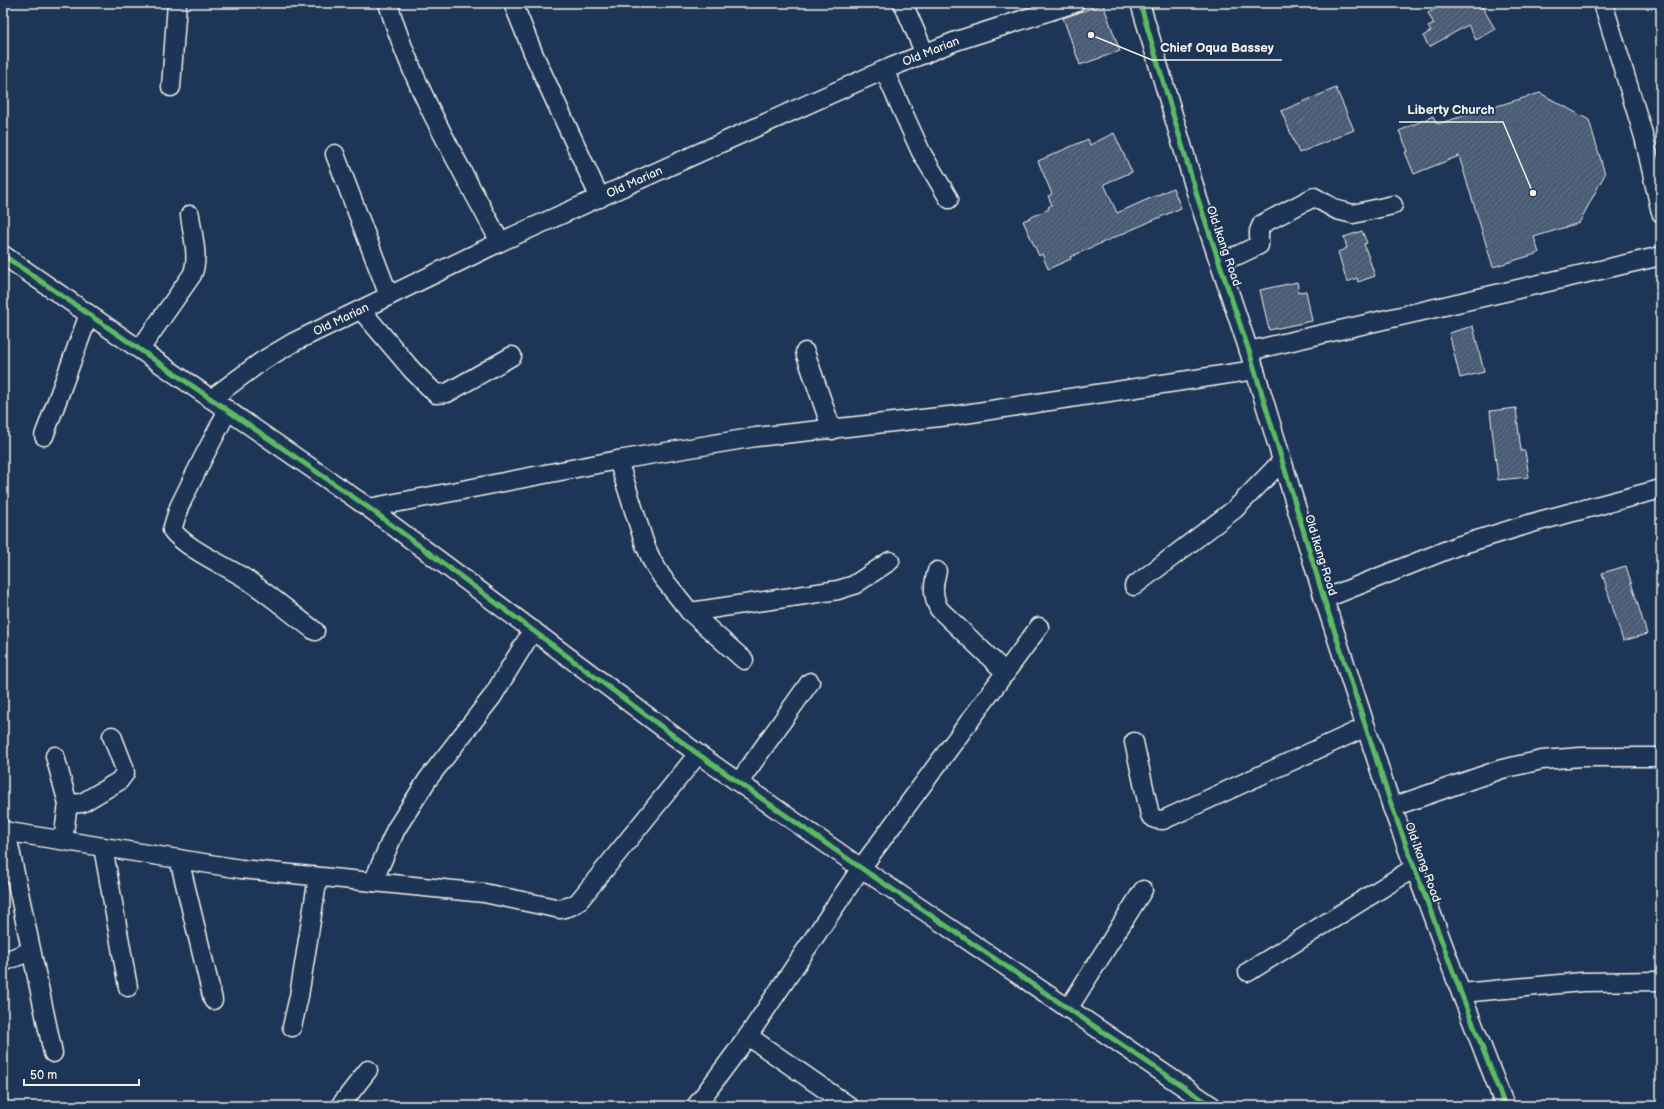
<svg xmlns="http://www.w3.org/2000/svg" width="1664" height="1109" font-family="'Balsamiq Sans',sans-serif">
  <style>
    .building { fill: url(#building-hatch); stroke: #f4f1e8 }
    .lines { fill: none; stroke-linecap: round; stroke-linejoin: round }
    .minor-casing { stroke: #f4f1e8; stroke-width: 21 }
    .minor { stroke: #1d3557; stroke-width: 18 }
    .cycleway-casing { stroke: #1d3557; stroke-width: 8 }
    .cycleway { stroke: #5cba63; stroke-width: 5 }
    .labels { text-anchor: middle; stroke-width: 3.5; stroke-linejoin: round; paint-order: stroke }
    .street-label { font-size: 12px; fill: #f4f1e8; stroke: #1d3557 }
    .leader { fill: none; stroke: #f4f1e8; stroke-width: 1.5 }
    .callout-dot { fill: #f4f1e8; stroke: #1d3557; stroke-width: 1.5 }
    .callout-label { font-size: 13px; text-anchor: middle; font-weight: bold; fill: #f4f1e8; stroke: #1d3557; stroke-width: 3.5; stroke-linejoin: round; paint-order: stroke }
  </style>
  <defs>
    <pattern id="building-hatch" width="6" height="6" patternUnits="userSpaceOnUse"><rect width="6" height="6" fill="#485b74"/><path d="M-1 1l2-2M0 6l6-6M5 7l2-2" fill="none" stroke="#637388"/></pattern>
  </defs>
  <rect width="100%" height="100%" fill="#1d3557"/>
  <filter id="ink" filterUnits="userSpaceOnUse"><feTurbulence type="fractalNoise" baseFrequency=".025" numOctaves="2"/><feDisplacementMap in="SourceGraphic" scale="8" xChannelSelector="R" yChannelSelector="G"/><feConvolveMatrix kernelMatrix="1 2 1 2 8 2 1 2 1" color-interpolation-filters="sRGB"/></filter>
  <g filter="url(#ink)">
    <!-- building -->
    <g class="building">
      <polygon points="1445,3 1480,3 1495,29 1476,40 1468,25 1429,47 1423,36 1431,31 1428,27 1434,24 1428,13"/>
      <polygon points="1103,4 1120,51 1080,65 1063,18"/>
      <polygon points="1336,88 1354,130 1299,153 1281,111"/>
      <polygon points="1540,93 1589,120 1605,174 1579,223 1534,237 1539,253 1493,267 1459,156 1414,174 1405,152 1408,151 1399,131 1433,116 1437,124"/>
      <polygon points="1114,133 1132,172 1104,184 1117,213 1173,188 1181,208 1070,257 1071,259 1048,269 1042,254 1039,256 1023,221 1049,209 1048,207 1052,205 1048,196 1052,194 1038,161 1088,139 1090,145"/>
      <polygon points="1362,231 1367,243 1364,244 1375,276 1358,282 1357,278 1347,282 1338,252 1347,248 1344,237"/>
      <polygon points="1297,282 1299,292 1306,291 1312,321 1269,330 1260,290"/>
      <polygon points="1473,326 1484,372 1460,378 1449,333"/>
      <polygon points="1516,408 1521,451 1525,451 1529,477 1498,480 1490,411"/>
      <polygon points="1626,566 1647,634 1623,641 1602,573"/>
    </g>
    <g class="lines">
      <defs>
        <g id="minor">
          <path d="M388,3C413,88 459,164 500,242"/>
          <polyline points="513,3 534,55 600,198"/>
          <polyline points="903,3 925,54"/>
          <polyline points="1140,3 1198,199 1249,351 1324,599 1392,807 1461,993 1505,1106"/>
          <polyline points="1603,3 1644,137 1661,213"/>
          <polyline points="884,70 921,152 949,199"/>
          <polyline points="171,87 177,3"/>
          <polyline points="335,154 389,296"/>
          <polyline points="3,255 369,508 698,754 861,868 1212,1106"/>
          <polyline points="1219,261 1238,255 1259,245 1259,231 1262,224 1314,197 1337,210 1353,214 1393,205"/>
          <polyline points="361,310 412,370 436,394 447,393 512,356"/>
          <path d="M140,349L192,275C200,258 192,234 190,215"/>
          <polyline points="1249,351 1661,256"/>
          <polyline points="805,352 832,430"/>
          <path id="s1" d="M211,399L262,361L294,342L500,242L884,70L956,41L1075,3"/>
          <path d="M228,410L203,458L179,507L172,530C185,548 226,566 246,579C270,595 292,614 315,631"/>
          <polyline points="44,436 89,314"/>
          <polyline points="618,460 645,545 652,561 662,577 690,612 744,660"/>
          <polyline points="369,508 618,460 756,437 958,415 1255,370"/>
          <path d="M937,571C933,585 932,595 939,609L1006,673"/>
          <polyline points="1134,586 1235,509 1282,461"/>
          <polyline points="1324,599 1457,546 1539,521 1661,489"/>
          <polyline points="690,612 838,590 854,585 890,561"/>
          <polyline points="1134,742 1150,815 1155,819 1163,820 1366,727"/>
          <polyline points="55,756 68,804 63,840"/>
          <polyline points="739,782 810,682"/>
          <polyline points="68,804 82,803 119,781 125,773 124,767 112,736"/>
          <polyline points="1392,807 1502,769 1542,760 1581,757 1661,757"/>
          <polyline points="3,831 241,869 484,893 560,909 571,906 578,902 698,754"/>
          <polyline points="6,831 53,1053"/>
          <polyline points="103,847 128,987"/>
          <polyline points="179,859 213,1000"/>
          <polyline points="373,882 396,829 428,779 492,697 533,630"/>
          <polyline points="3,962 31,951"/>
          <polyline points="1248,972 1414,868"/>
          <polyline points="1461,993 1582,982 1661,981"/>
          <polyline points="1068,1009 1143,890"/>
          <polyline points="292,1027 299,996 318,877"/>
          <polyline points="748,1036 849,1106"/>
          <polyline points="340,1106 368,1070"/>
          <polyline points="696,1106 748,1036 861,868 1039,627"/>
        </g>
      </defs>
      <!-- minor casing -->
      <use href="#minor" class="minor-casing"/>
      <!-- minor -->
      <use href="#minor" class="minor"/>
      <defs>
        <g id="cycleway">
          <polyline points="1140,3 1198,199 1249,351 1324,599 1392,807 1461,993 1505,1106"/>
          <polyline points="3,255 369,508 698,754 861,868 1212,1106"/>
        </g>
      </defs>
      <!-- cycleway casing -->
      <use href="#cycleway" class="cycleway-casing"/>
      <!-- cycleway -->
      <use href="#cycleway" class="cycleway"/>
    </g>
  </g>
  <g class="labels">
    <!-- street labels -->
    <g class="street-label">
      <text dy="4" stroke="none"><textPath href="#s1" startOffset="801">Old Marian</textPath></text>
      <text dy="4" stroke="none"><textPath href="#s1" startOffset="477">Old Marian</textPath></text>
      <text transform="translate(1224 246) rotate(71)" y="4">Old Ikang Road</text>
      <text dy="4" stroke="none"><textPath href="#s1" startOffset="153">Old Marian</textPath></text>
      <text transform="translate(1321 555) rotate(73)" y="4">Old Ikang Road</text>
      <text transform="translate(1423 862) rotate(70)" y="4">Old Ikang Road</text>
    </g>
  </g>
  <!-- callouts -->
  <path class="leader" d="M1091 35L1152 60H1282M1533 193L1503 122H1399"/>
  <g class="callout-dot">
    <circle cx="1091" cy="35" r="4"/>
    <circle cx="1533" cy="193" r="4"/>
  </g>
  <g class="callout-label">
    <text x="1217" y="52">Chief Oqua Bassey</text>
    <text x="1451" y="114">Liberty Church</text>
  </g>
  <!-- margin -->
  <rect width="1664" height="1109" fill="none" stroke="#1d3557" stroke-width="16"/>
  <rect x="8" y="8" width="1648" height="1093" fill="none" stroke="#f4f1e8" stroke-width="1.5" filter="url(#ink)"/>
  <!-- scale -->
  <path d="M24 1079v6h115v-6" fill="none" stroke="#f4f1e8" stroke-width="2"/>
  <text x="30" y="1079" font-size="12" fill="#f4f1e8" stroke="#1d3557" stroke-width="3" paint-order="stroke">50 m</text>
</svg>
